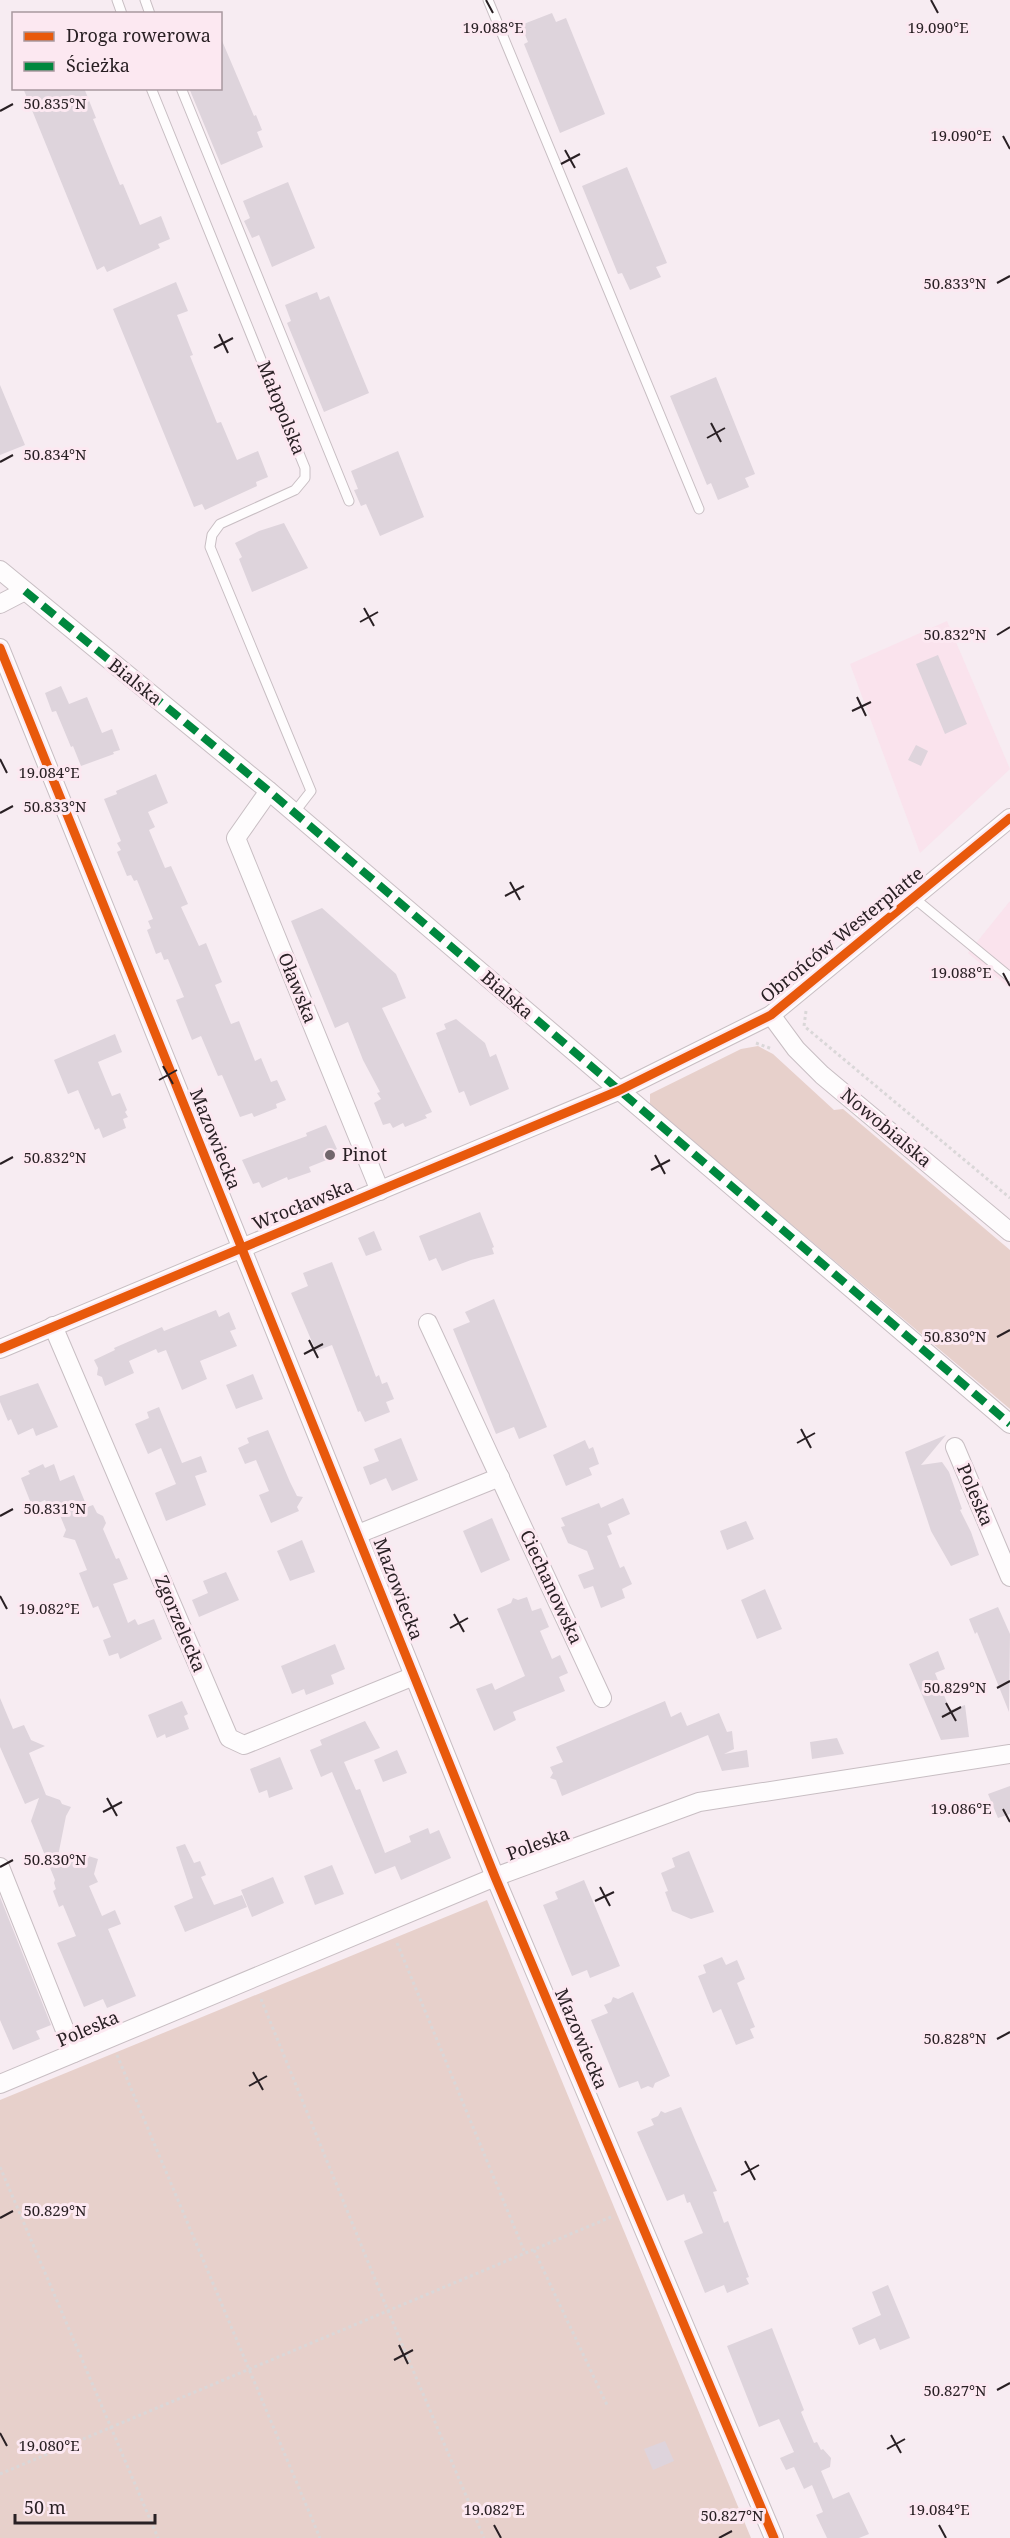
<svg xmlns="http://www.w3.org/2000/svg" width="1010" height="2538" font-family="'Noto Serif',serif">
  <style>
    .built { fill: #fae3ed }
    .green { fill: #e7d0cb }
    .building { fill: #ded4dc }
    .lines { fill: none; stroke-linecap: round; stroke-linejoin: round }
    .lane-casing { stroke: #c8bec3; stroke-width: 11 }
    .street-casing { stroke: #c8bec3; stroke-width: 20 }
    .path { stroke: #dad7d8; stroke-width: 3; stroke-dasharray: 3 3; stroke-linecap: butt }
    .lane { stroke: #fefcfd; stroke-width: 9 }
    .street { stroke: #fefcfd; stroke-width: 18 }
    .quiet { stroke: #00873e; stroke-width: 8; stroke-dasharray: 15 8; stroke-linecap: butt }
    .cycleway-casing { stroke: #fce8f1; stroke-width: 13 }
    .cycleway { stroke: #e8590c; stroke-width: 9 }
    .ticks { fill: none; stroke: #292024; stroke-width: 2 }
    .poi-dot { fill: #71676c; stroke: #fce8f1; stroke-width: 2 }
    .labels { text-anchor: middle; stroke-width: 6; stroke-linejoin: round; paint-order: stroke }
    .street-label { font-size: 18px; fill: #292024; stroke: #fce8f1 }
    .poi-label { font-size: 18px; fill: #292024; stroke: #fce8f1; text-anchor: start }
    .ticks-label { font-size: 15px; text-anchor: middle; fill: #292024; stroke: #fce8f1; stroke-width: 6; stroke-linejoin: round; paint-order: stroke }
  </style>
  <rect width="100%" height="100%" fill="#f7ecf2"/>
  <!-- built -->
  <g class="built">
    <polygon points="947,621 1010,769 920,853 850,664"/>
    <polygon points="1010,901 1010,988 968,953"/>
  </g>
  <!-- green -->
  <g class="green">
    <polygon points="758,1046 773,1054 834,1110 843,1109 1010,1250 1010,1409 650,1105 650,1094 741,1049"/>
    <polygon points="487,1900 751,2538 0,2538 0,2100"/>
  </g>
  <!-- building -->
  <g class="building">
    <polygon points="552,13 556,22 566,18 605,114 560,133 524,44 528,42 521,25"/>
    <polygon points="220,36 254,116 256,115 262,130 257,132 263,147 221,165 189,88 220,88"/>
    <polygon points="23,88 84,88 96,118 93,119 108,156 120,185 123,184 140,225 161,216 170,239 158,244 160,248 107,272 104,266 97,270"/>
    <polygon points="627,167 667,263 656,267 661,277 630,290 622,273 618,274 582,186"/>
    <polygon points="288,182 315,248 272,267 259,235 252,238 244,221 250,218 243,201"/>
    <polygon points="176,282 188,311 177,315 193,355 190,356 217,423 221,422 237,460 258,451 268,477 256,482 257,486 205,510 202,504 194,507 113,309"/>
    <polygon points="317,292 320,300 329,296 369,393 324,412 287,323 291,321 285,305"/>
    <polygon points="716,377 755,474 745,478 749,487 718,500 711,483 707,485 670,396"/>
    <polygon points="0,385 25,445 0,455"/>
    <polygon points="398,451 424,517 380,536 366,504 361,506 354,490 358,489 351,471"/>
    <polygon points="284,523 308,568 252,592 239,559 242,557 235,543 259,531"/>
    <polygon points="938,655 967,724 945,734 916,664"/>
    <polygon points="61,686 69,704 87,697 102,733 112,729 120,750 113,752 114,754 81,766 73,746 71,747 56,711 52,712 45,693"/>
    <polygon points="916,745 928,751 921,766 908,760"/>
    <polygon points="156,774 168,803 148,812 155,827 149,830 165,868 171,866 188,904 181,907 199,946 206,943 222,982 215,985 231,1024 239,1021 255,1061 261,1058 271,1082 277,1080 286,1100 276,1104 277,1108 254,1117 252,1113 240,1117 222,1075 218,1076 201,1036 192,1040 176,1000 184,997 168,959 164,960 161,952 156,954 147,930 151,928 148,921 153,919 137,880 134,881 131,875 127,876 117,852 121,850 117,843 121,841 104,799 117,794 116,791"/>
    <polygon points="322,908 396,974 406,998 382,1008 432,1112 425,1115 427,1118 405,1127 403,1123 393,1128 390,1123 383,1125 374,1103 381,1099 377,1093 380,1092 363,1060 348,1022 335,1028 291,921"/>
    <polygon points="456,1019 485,1043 490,1057 496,1054 509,1089 470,1106 464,1091 459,1093 436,1033 446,1029 444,1024"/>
    <polygon points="115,1034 122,1052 98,1062 112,1096 120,1093 127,1110 125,1112 128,1117 123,1119 126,1128 103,1138 99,1128 95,1130 78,1090 68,1094 54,1060"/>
    <polygon points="326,1125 337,1149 331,1152 334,1157 309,1167 311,1172 288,1180 287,1177 262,1188 259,1182 253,1184 242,1160 307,1136 306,1133"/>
    <polygon points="480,1212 494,1247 492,1248 494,1254 471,1260 442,1271 436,1258 429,1261 419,1236"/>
    <polygon points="374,1231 382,1250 366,1256 358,1238"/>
    <polygon points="332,1262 376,1377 379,1375 382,1384 387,1382 394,1399 386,1402 390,1412 365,1422 360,1411 358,1412 332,1345 316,1351 291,1293 308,1286 303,1273"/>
    <polygon points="494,1299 547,1427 519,1439 514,1427 496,1434 453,1329 470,1322 465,1312"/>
    <polygon points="216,1310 219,1317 229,1312 236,1329 230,1331 237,1346 200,1361 207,1379 182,1390 166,1350 158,1353 156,1349 129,1361 134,1373 105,1386 102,1377 97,1375 98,1368 94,1360 115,1350 114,1348 162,1327 164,1331"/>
    <polygon points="253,1374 263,1399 236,1409 226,1385"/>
    <polygon points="38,1383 58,1427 36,1436 33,1428 18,1435 11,1419 8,1421 0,1402 0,1396"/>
    <polygon points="159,1407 182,1463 201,1456 207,1472 195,1476 206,1505 166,1521 155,1493 176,1484 161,1448 148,1454 135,1424 149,1418 147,1412"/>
    <polygon points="268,1430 290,1482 297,1496 303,1497 297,1507 299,1511 271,1523 259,1495 269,1491 256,1460 245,1464 238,1448 249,1443 247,1438"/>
    <polygon points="946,1435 921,1465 942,1462 949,1472 962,1509 960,1510 971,1532 979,1555 951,1566 931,1531 905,1452"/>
    <polygon points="401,1438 418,1480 392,1491 386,1478 370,1485 363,1467 379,1461 374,1449"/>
    <polygon points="585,1440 589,1449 593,1447 599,1464 589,1468 592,1475 566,1486 553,1455"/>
    <polygon points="43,1464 45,1468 54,1464 60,1481 74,1475 87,1507 93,1505 97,1513 103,1516 106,1523 103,1529 116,1559 119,1558 128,1579 113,1584 128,1623 135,1619 138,1625 154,1619 162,1639 120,1659 118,1653 109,1656 103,1640 111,1637 98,1606 93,1608 79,1573 87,1570 75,1540 63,1537 66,1530 55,1503 48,1506 45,1500 32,1506 21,1478 30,1474 28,1471"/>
    <polygon points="623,1498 630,1514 608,1524 612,1534 607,1536 620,1568 624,1566 632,1584 622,1589 625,1598 601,1608 593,1586 584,1589 578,1575 594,1569 587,1551 568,1543 561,1527 565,1526 561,1518 599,1503 601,1508"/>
    <polygon points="492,1518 510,1560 481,1573 463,1531"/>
    <polygon points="746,1521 754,1539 727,1550 720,1531"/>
    <polygon points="302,1540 315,1572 290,1581 277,1551"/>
    <polygon points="226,1572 239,1600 199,1617 192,1600 208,1593 203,1581"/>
    <polygon points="765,1589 782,1629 757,1639 741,1600"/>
    <polygon points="527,1597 532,1611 541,1608 549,1627 540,1631 552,1659 560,1655 568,1673 559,1677 565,1691 513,1712 516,1720 494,1731 476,1689 492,1683 495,1690 525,1676 497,1609 511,1603 513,1598 518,1600"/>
    <polygon points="998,1607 1010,1634 1009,1712 977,1632 975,1634 969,1619"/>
    <polygon points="335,1644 345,1669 331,1675 334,1684 306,1695 304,1689 292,1694 281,1666"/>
    <polygon points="938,1651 945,1669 935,1673 950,1710 965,1705 969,1737 941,1740 909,1664"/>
    <polygon points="0,1698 13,1729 24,1725 31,1740 45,1746 29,1753 46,1795 60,1800 62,1804 71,1807 66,1816 56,1866 82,1854 98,1859 94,1874 98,1882 89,1886 102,1916 115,1910 121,1924 108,1929 136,1996 107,2008 103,1999 84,2007 57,1943 76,1936 63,1905 59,1907 53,1891 56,1889 54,1883 55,1880 31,1821 39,1798 25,1804 0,1747"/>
    <polygon points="182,1701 188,1714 184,1716 189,1729 166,1738 165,1734 157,1738 148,1715"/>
    <polygon points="665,1701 671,1717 681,1712 687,1726 719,1713 727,1732 732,1731 734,1749 724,1754 747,1750 749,1767 722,1771 708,1735 562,1796 556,1780 550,1778 553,1773 550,1767 563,1762 556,1747"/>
    <polygon points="365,1721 380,1748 344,1762 356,1790 360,1789 385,1853 411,1842 409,1836 428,1828 430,1834 439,1830 451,1858 401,1880 395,1866 375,1874 332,1772 321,1777 310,1750 322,1745 320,1740"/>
    <polygon points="837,1738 844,1754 812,1759 810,1742"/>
    <polygon points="397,1750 407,1773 383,1782 374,1760"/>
    <polygon points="280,1757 293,1789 269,1798 267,1790 259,1793 250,1769"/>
    <polygon points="1010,1786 1010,1814 998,1818 988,1794"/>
    <polygon points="185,1844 194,1863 200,1861 206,1875 201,1877 214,1905 242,1895 247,1907 185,1932 174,1906 193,1898 176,1847"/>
    <polygon points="689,1851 714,1912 691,1919 672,1911 665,1892 668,1891 661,1873 675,1867 672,1858"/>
    <polygon points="332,1865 344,1894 315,1905 304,1876"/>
    <polygon points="273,1877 284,1903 252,1917 241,1890"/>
    <polygon points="584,1880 620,1966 590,1978 587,1970 572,1976 543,1905 558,1899 555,1892"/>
    <polygon points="0,1897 51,2025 36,2031 40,2039 13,2050 0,2020"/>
    <polygon points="722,1957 726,1965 737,1960 745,1979 737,1983 755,2027 750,2029 754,2038 736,2045 721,2009 713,2013 698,1976 706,1973 703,1965"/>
    <polygon points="633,1992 670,2076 655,2083 653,2088 648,2086 641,2089 638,2081 619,2088 591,2020 608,2013 604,2005 611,2002 613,1997 618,1999"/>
    <polygon points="681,2107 717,2191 713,2192 724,2223 728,2221 749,2277 746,2278 749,2284 727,2293 724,2285 705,2293 684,2241 703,2233 690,2202 687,2203 684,2194 667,2201 637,2132 654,2125 651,2119 658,2116 661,2111 665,2113"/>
    <polygon points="888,2285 910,2338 880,2350 875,2338 859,2345 852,2328 881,2315 872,2292"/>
    <polygon points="772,2328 804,2410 801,2412 814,2443 817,2442 821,2450 823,2449 831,2458 830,2467 821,2471 833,2499 849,2492 869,2534 859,2538 827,2538 816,2515 823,2512 812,2485 804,2489 794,2467 786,2470 780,2458 794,2452 779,2419 759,2427 727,2346"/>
    <polygon points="665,2441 674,2461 653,2470 644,2449"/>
  </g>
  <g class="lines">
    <defs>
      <g id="lane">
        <polyline points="117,0 122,14"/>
        <polyline points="145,0 150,14"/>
        <polyline points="488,0 699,509"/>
        <polyline points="151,88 305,468 305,478 295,490 220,524 212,535 210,547 311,791 294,813"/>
        <polyline points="181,88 349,501"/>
        <polyline points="914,898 1010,977"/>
      </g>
      <g id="street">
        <polyline points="0,570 269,791 1010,1424"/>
        <polyline points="0,604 25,591"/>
        <polyline points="0,648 495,1877 774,2538"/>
        <polyline points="269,791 236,838 380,1191"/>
        <polyline points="771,1015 796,1049 822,1075 1010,1232"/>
        <polyline points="428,1323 602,1698"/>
        <polyline points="53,1326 229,1738 244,1745 414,1676"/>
        <polyline points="0,1349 618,1091 771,1015 1010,818"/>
        <polyline points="955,1447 1010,1577"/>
        <polyline points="358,1534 500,1477"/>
        <polyline points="0,1867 74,2053"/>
        <polyline points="0,2084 495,1877 699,1802 1010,1754"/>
      </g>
    </defs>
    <!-- lane casing -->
    <use href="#lane" class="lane-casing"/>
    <!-- street casing -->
    <use href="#street" class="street-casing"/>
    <!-- path -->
    <g class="path">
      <polyline points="806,1011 804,1026 1010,1198"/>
      <polyline points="756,1043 772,1049"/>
      <polyline points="397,1943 525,2253"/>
      <polyline points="261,1999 388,2311 484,2538"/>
      <polyline points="117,2055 320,2538"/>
      <polyline points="0,2167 158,2538"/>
      <polyline points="534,2250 607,2405"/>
      <polyline points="0,2474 611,2217"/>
    </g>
    <!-- lane -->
    <use href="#lane" class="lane"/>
    <!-- street -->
    <use href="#street" class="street"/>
    <!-- quiet -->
    <polyline class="quiet" points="25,591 269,791 1010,1424"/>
    <defs>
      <g id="cycleway">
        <polyline points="0,648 495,1877 774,2538"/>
        <polyline points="0,1349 618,1091 771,1015 1010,818"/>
      </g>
    </defs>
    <!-- cycleway casing -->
    <use href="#cycleway" class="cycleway-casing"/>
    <!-- cycleway -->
    <use href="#cycleway" class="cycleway"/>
  </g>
  <!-- ticks -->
  <path class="ticks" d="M486,0L493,13M931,0L938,13M0,111L13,104M1003,136L1010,149M565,150L575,168M561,164L580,154M997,283L1010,276M219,334L228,353M214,348L233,338M711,423L721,442M707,438L725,428M0,462L13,455M364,608L374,626M360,622L378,612M997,635L1010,627M857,697L866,716M852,711L871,702M0,759L7,773M0,813L13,806M510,882L520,900M505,896L524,886M1003,973L1010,986M163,1066L173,1084M159,1080L177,1070M655,1155L665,1174M0,1164L13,1157M651,1170L670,1160M997,1337L1010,1330M309,1340L318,1358M304,1354L323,1344M801,1429L811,1448M797,1443L815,1433M0,1516L13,1509M0,1596L7,1609M454,1614L464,1632M450,1628L468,1618M997,1688L1010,1681M946,1703L956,1721M942,1717L961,1707M107,1798L117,1816M1003,1809L1010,1822M103,1812L122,1802M0,1867L13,1860M600,1887L610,1906M595,1901L614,1892M997,2039L1010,2032M253,2072L263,2090M249,2086L267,2076M745,2161L755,2180M741,2175L759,2165M0,2218L13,2211M399,2345L408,2364M394,2360L413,2350M997,2390L1010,2383M0,2433L7,2446M891,2435L901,2453M887,2449L905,2439M494,2525L501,2538M939,2525L946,2538M719,2538L732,2531"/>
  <!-- markers -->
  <circle class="poi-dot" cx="330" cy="1155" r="6"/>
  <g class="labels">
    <!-- street labels -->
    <g class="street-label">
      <text transform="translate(281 408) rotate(68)" y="6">Małopolska</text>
      <text transform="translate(135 682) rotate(39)" y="6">Bialska</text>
      <text transform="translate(842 935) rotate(-39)" y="6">Obrońców Westerplatte</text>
      <text transform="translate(297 988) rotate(68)" y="6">Oławska</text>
      <text transform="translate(507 995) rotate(41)" y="6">Bialska</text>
      <text transform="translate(886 1128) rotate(40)" y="6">Nowobialska</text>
      <text transform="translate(215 1139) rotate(68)" y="6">Mazowiecka</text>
      <text transform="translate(303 1205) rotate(-22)" y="6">Wrocławska</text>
      <text transform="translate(975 1495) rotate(67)" y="6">Poleska</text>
      <text transform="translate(551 1587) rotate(65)" y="6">Ciechanowska</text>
      <text transform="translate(398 1589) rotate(69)" y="6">Mazowiecka</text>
      <text transform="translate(180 1624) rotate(67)" y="6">Zgorzelecka</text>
      <text transform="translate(538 1844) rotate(-20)" y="6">Poleska</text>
      <text transform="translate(88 2029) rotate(-23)" y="6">Poleska</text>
      <text transform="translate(581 2039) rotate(67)" y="6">Mazowiecka</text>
    </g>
    <!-- poi labels -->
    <g class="poi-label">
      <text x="342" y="1161">Pinot</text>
    </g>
  </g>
  <g class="ticks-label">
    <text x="493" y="33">19.088°E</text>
    <text x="938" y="33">19.090°E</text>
    <text x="55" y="109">50.835°N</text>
    <text x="961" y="141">19.090°E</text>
    <text x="955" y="289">50.833°N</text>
    <text x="55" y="460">50.834°N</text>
    <text x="955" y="640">50.832°N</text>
    <text x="49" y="778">19.084°E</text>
    <text x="55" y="812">50.833°N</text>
    <text x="961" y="978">19.088°E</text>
    <text x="55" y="1163">50.832°N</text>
    <text x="955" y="1342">50.830°N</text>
    <text x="55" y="1514">50.831°N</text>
    <text x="49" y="1614">19.082°E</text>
    <text x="955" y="1693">50.829°N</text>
    <text x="961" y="1814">19.086°E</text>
    <text x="55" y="1865">50.830°N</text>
    <text x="955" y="2044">50.828°N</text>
    <text x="55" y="2216">50.829°N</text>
    <text x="955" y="2396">50.827°N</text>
    <text x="49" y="2451">19.080°E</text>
    <text x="494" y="2515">19.082°E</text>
    <text x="939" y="2515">19.084°E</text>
    <text x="732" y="2521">50.827°N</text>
  </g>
  <!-- legend -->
  <rect x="12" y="12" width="210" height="78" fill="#fce8f1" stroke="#a8989f" stroke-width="1.5"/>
  <rect x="24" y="32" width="30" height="9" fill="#e8590c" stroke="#a8989f" stroke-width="1.5"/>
  <text x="66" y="42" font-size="18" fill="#292024">Droga rowerowa</text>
  <rect x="24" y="62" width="30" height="9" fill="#00873e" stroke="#a8989f" stroke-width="1.5"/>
  <text x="66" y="72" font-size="18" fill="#292024">Ścieżka</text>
  <!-- scale -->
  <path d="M15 2514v9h140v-9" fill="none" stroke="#292024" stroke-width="3"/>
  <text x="24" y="2514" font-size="18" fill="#292024" stroke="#fce8f1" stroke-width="4.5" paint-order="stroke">50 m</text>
</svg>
